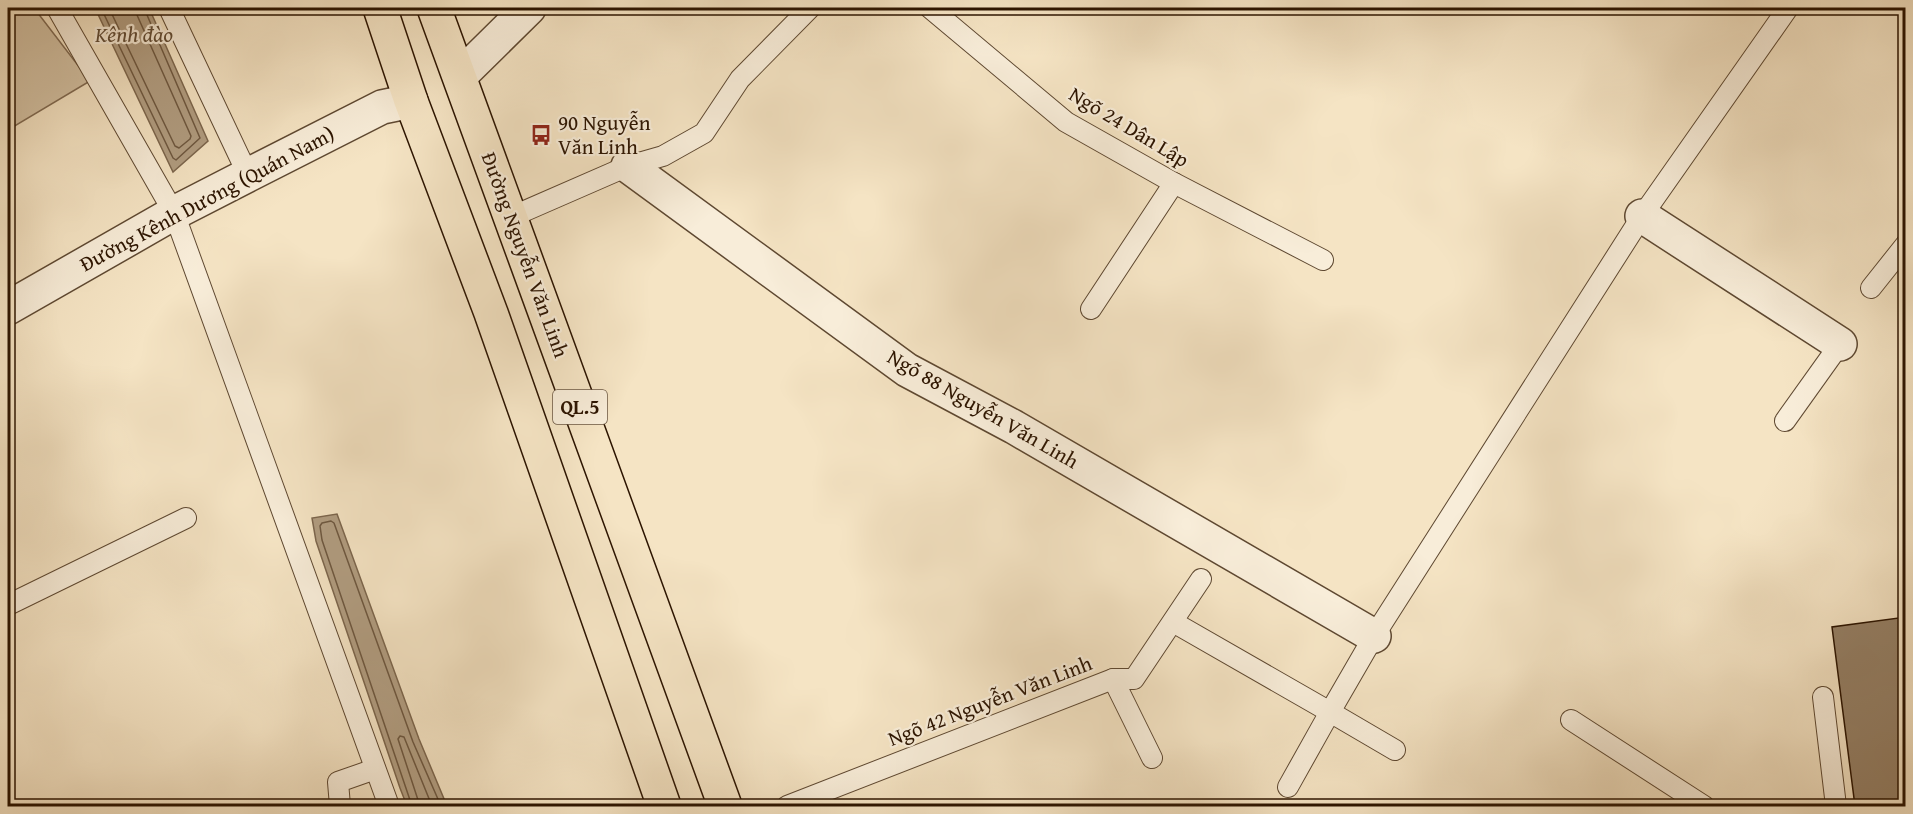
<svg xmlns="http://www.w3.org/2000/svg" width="1913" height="814" font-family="'Gentium Book Plus',serif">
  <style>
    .green { fill: #d3c1a3; stroke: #806a52; stroke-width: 1.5 }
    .water { fill: #b19d81; stroke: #7c664d; stroke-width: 1.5 }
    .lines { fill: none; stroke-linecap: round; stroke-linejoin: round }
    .shore { stroke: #6e5840; stroke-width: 1.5 }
    .building { fill: #958066; stroke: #2c1400; stroke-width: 1.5 }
    .service-casing { stroke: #5e4831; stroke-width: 22 }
    .minor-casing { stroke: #5e4831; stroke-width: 36 }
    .tertiary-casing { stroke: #5e4831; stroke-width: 36 }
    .trunk-casing { stroke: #2c1400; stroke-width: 36 }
    .service { stroke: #f8edd9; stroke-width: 20 }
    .minor { stroke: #f8edd9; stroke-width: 33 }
    .tertiary { stroke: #f8edd9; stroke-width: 33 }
    .trunk { stroke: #f5e4c4; stroke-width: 33 }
    .labels { text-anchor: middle; stroke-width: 4.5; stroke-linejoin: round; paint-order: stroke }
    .shield { fill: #f8edd9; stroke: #695541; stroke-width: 1.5 }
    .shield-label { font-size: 20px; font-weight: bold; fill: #2c1400 }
    .poi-label { font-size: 21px; fill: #2c1400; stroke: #f8edd9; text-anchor: start }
    .street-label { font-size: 21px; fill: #2c1400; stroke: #f8edd9 }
    .water-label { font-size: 22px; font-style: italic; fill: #614b34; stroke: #f8edd9 }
  </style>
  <rect width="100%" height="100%" fill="#f5e4c4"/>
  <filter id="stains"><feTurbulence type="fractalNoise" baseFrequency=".00333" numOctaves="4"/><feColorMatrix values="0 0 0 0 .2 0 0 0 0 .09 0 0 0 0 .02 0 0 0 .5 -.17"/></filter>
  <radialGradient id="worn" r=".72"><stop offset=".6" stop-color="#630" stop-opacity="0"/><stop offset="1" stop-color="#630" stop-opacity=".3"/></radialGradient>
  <!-- green -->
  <polygon class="green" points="8,8 34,8 90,81 8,130"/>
  <!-- water -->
  <g class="water">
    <polygon points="95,8 149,8 208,141 173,172"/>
    <polygon points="337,514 419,739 447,806 407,806 400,788 316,541 312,518"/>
  </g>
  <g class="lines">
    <!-- shore -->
    <g class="shore">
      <polyline points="101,8 173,158 176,160 200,138 144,8"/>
      <polyline points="109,8 175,146 179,148 190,139 191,136 137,15 136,8"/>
      <polyline points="412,806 322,540 320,526 322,523 331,521 334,523 413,742 441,806"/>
      <polyline points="420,806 398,739 400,736 404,737 432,806"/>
    </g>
  </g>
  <!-- building -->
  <polygon class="building" points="1906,617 1906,806 1855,806 1832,627"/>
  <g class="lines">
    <defs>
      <g id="service">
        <polyline points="57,8 174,213 389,806"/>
        <polyline points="169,8 248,175"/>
        <polyline points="930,8 1066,122 1174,183 1323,260"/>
        <polyline points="511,217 628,166 663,156 704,133 740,79 810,8"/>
        <polyline points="1871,288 1906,244"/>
        <polyline points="1091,309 1174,183"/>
        <polyline points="1785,421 1840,344"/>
        <polyline points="8,605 186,518"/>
        <polyline points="1173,622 1330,712 1374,636 1642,216 1788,8"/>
        <polyline points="1113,679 1152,758"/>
        <polyline points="1823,697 1836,806"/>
        <polyline points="1571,720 1704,806"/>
        <polyline points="1288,787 1330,712 1395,750"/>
        <polyline points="340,806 338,782 375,769"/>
        <polyline points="787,806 1113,679 1134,679 1201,579"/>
      </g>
      <g id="minor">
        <polyline points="628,166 907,370 1014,427 1374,636"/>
        <polyline points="1642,216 1840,344"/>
      </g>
      <g id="tertiary">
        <polyline points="460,76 529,8"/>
        <polyline points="8,308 174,213 248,175 382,107 411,101"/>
      </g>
      <g id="trunk">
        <polyline points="380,8 411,101 491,313 664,806"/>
        <polyline points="434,8 725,806"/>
      </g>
    </defs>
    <!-- service casing -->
    <use href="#service" class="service-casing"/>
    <!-- minor casing -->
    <use href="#minor" class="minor-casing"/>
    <!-- tertiary casing -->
    <use href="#tertiary" class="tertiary-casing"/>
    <!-- trunk casing -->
    <use href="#trunk" class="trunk-casing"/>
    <!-- service -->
    <use href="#service" class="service"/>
    <!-- minor -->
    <use href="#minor" class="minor"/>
    <!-- tertiary -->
    <use href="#tertiary" class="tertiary"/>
    <!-- trunk -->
    <use href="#trunk" class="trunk"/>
  </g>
  <!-- icons -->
  <defs>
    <symbol id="bus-bare" viewBox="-9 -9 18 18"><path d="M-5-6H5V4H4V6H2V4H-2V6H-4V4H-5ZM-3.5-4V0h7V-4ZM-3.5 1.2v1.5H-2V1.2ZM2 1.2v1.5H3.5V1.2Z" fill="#8f2418" stroke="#f8edd9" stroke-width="2.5" paint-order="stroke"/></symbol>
  </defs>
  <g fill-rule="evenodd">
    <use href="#bus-bare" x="526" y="120" width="30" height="30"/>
  </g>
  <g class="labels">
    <!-- shield labels -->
    <rect class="shield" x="553" y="390" width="54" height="34" rx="4.5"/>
    <g class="shield-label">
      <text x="580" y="414">QL.5</text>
    </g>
    <!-- poi labels -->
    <g class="poi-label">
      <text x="558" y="130">90 Nguyễn<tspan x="558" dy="24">Văn Linh</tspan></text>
    </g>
    <!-- street labels -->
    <g class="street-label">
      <text transform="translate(1129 127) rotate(31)" y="7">Ngõ 24 Dân Lập</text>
      <text transform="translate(207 199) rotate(-28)" y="7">Đường Kênh Dương (Quán Nam)</text>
      <text transform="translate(525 255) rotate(70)" y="7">Đường Nguyễn Văn Linh</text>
      <text transform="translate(983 409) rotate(30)" y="7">Ngõ 88 Nguyễn Văn Linh</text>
      <text transform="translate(990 701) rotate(-21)" y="7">Ngõ 42 Nguyễn Văn Linh</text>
    </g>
    <!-- water labels -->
    <g class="water-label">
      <text x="134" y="42">Kênh đào</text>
    </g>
  </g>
  <!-- margin -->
  <rect width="1913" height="814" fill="none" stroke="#f5e4c4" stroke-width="30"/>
  <rect x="9" y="9" width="1895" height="796" fill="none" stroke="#2c1400" stroke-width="3"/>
  <rect x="15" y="15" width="1883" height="784" fill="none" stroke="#2c1400" stroke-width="1.5"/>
  <rect width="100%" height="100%" filter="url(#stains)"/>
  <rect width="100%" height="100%" fill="url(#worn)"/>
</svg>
